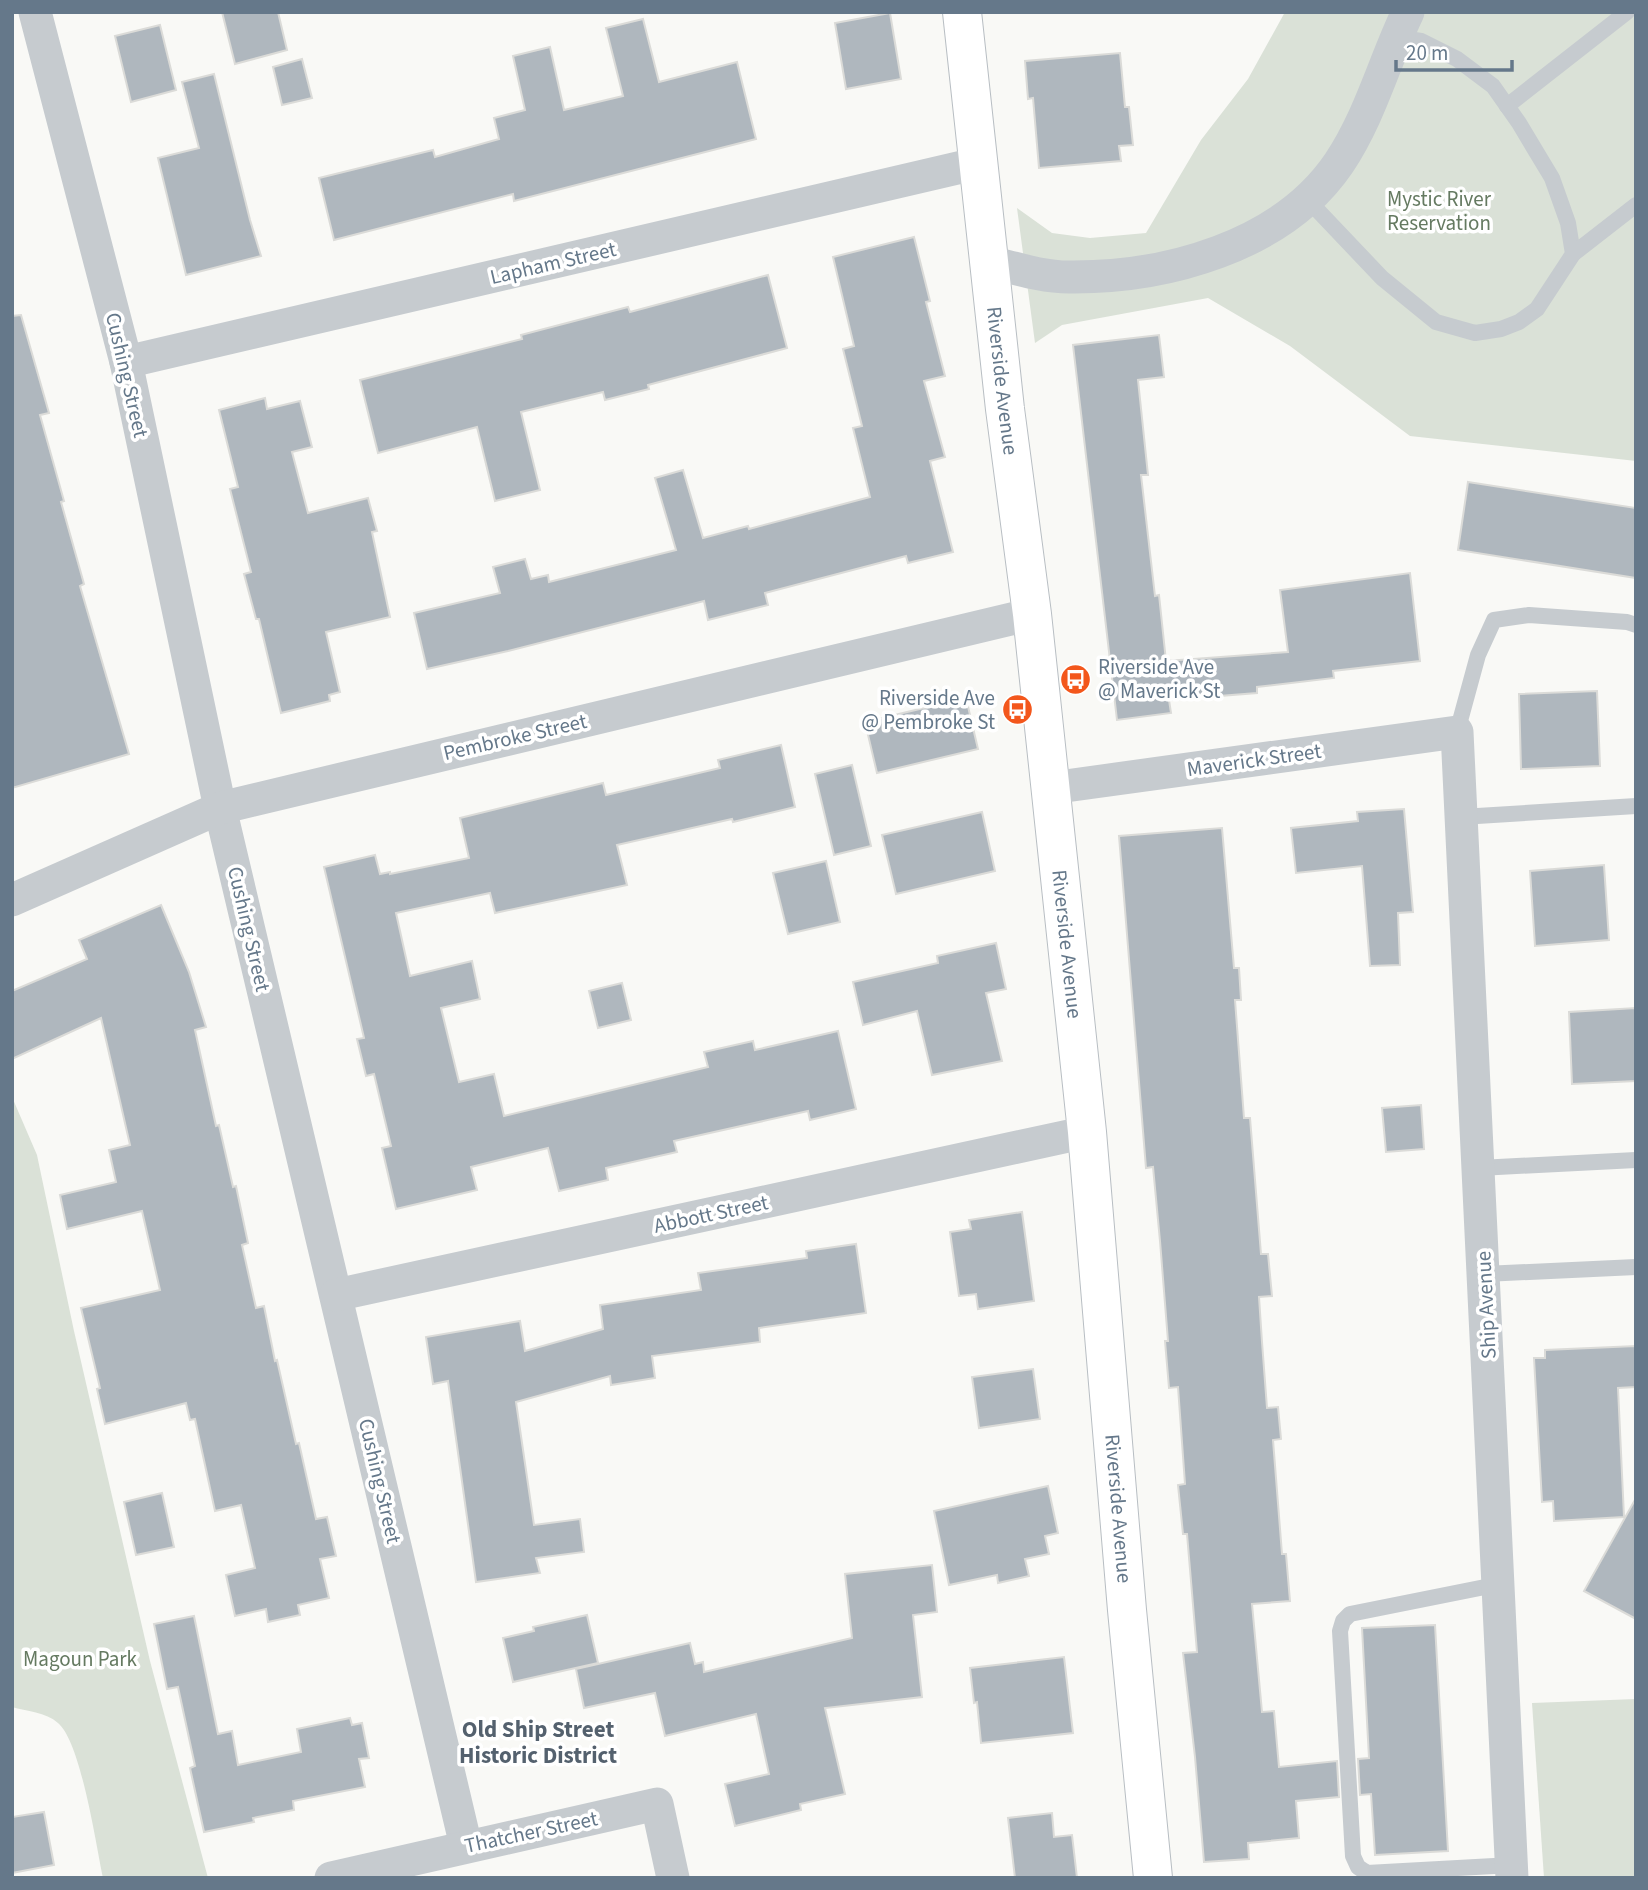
<svg xmlns="http://www.w3.org/2000/svg" width="1648" height="1890" font-family="'Source Sans 3',sans-serif">
  <style>
    .green { fill: #dae1d7 }
    .building { fill: #afb7be; stroke: #dbdbd8; stroke-width: 2 }
    .lines { fill: none; stroke-linecap: round; stroke-linejoin: round }
    .secondary-casing { stroke: #b8bec3; stroke-width: 40 }
    .lane { stroke: #c6cbcf; stroke-width: 16 }
    .street { stroke: #c6cbcf; stroke-width: 33 }
    .secondary { stroke: #fff; stroke-width: 38 }
    .labels { text-anchor: middle; stroke-width: 7; stroke-linejoin: round; paint-order: stroke }
    .park-label { font-size: 21px; fill: #657a61; stroke: #fff }
    .street-label { font-size: 21px; fill: #65788a; stroke: #fff }
    .poi-label { font-size: 21px; fill: #65788a; stroke: #fff; text-anchor: start }
    .neighbourhood-label { font-size: 23px; font-weight: bold; fill: #54616e; stroke: #fff }
  </style>
  <rect width="100%" height="100%" fill="#f9f9f6"/>
  <!-- green -->
  <g class="green">
    <polygon points="1285,12 1636,12 1636,461 1410,436 1290,346 1208,298 1062,325 1035,343 1017,208 1052,233 1090,238 1146,233 1201,140 1248,79"/>
    <path d="M12,1097L37,1155L74,1331L150,1661L208,1878H103C96,1845 81,1742 58,1723C46,1712 26,1711 12,1707Z"/>
    <polygon points="1636,1699 1636,1878 1544,1878 1532,1703"/>
  </g>
  <!-- building -->
  <g class="building">
    <polygon points="222,12 278,12 287,50 235,64"/>
    <polygon points="890,13 901,79 846,89 835,23"/>
    <polygon points="643,19 659,82 737,62 756,139 514,201 513,194 334,240 319,178 433,150 435,157 499,139 494,118 525,110 513,56 550,47 564,110 623,96 606,28"/>
    <polygon points="160,25 176,90 131,102 115,36"/>
    <polygon points="1120,53 1125,107 1129,107 1133,145 1119,146 1121,161 1039,168 1033,98 1028,99 1025,61"/>
    <polygon points="302,59 312,98 282,105 273,67"/>
    <polygon points="214,74 250,220 261,256 186,275 158,158 199,148 182,82"/>
    <polygon points="914,237 930,301 926,302 945,376 924,381 945,457 930,461 953,552 908,563 906,556 765,593 768,605 708,620 704,601 508,651 427,669 414,613 500,593 493,567 525,559 531,579 548,575 549,582 676,550 655,478 683,470 703,538 748,526 749,529 870,497 853,428 862,426 843,349 854,346 833,257"/>
    <polygon points="768,275 787,348 648,385 649,389 605,400 603,392 521,412 540,490 495,501 477,427 378,453 360,380 522,339 521,335 628,307 630,312"/>
    <polygon points="21,315 49,413 40,415 64,501 61,502 84,584 80,586 129,754 12,788 12,316"/>
    <polygon points="1159,335 1164,377 1138,380 1148,475 1141,475 1155,596 1159,595 1166,661 1288,652 1280,590 1410,573 1420,661 1333,671 1334,678 1257,687 1257,693 1169,700 1171,713 1117,720 1073,345"/>
    <polygon points="265,398 267,409 300,401 312,447 292,452 308,513 368,498 377,531 372,532 390,617 326,632 340,692 329,695 330,701 281,713 259,619 256,619 244,574 251,572 230,489 238,487 219,410"/>
    <polygon points="1468,482 1636,508 1636,578 1458,550"/>
    <polygon points="1597,691 1600,766 1521,769 1519,694"/>
    <polygon points="966,698 978,749 877,773 865,722"/>
    <polygon points="781,745 795,807 733,822 732,819 617,845 627,885 495,913 490,893 396,913 410,976 472,961 480,999 441,1008 459,1082 494,1074 504,1116 708,1067 704,1052 753,1041 755,1050 838,1031 856,1109 810,1120 808,1111 674,1141 677,1152 606,1168 608,1180 559,1191 548,1148 471,1167 477,1190 396,1209 382,1148 391,1146 374,1074 366,1076 357,1039 364,1038 324,867 375,855 380,874 390,872 390,874 469,858 460,818 603,783 606,795 720,768 718,760"/>
    <polygon points="852,765 871,846 834,855 815,774"/>
    <polygon points="1404,809 1413,912 1398,913 1400,965 1370,966 1362,866 1296,873 1291,828 1358,821 1357,812"/>
    <polygon points="982,812 995,871 896,894 882,835"/>
    <polygon points="1222,828 1234,968 1239,968 1241,1000 1235,1000 1244,1118 1250,1118 1261,1254 1268,1254 1272,1296 1259,1297 1262,1342 1267,1408 1278,1407 1281,1439 1273,1440 1282,1554 1286,1554 1290,1601 1252,1604 1262,1712 1274,1711 1279,1767 1337,1761 1339,1797 1296,1801 1299,1838 1248,1843 1249,1859 1204,1862 1195,1757 1183,1653 1197,1652 1187,1534 1183,1534 1178,1485 1185,1484 1178,1387 1169,1388 1165,1341 1168,1341 1160,1241 1153,1167 1146,1168 1119,836"/>
    <polygon points="826,861 840,922 788,934 773,873"/>
    <polygon points="1604,865 1609,940 1535,946 1530,871"/>
    <polygon points="161,905 189,972 206,1027 195,1030 216,1126 219,1125 233,1187 236,1186 248,1243 242,1245 256,1308 264,1306 275,1361 277,1360 296,1444 299,1443 316,1519 327,1517 336,1556 320,1559 329,1598 298,1605 300,1615 268,1622 266,1609 235,1616 226,1575 255,1568 241,1505 215,1511 195,1419 190,1420 186,1403 105,1424 97,1389 100,1388 81,1308 160,1290 142,1211 67,1229 60,1195 116,1182 109,1150 130,1145 101,1018 12,1059 12,991 87,959 79,940"/>
    <polygon points="996,943 1006,989 986,993 1002,1061 932,1075 917,1011 863,1025 853,982 938,963 937,956"/>
    <polygon points="622,983 631,1020 598,1028 589,991"/>
    <polygon points="1636,1008 1636,1081 1572,1084 1569,1012"/>
    <polygon points="1421,1105 1424,1149 1386,1152 1382,1108"/>
    <polygon points="1022,1212 1034,1301 978,1309 976,1294 959,1296 950,1232 971,1229 969,1220"/>
    <polygon points="856,1244 866,1313 759,1328 760,1342 652,1356 655,1378 611,1385 610,1376 516,1402 534,1525 580,1519 584,1552 536,1558 540,1573 476,1582 448,1381 433,1384 426,1337 520,1321 525,1351 603,1329 600,1305 701,1290 698,1273 807,1258 806,1251"/>
    <polygon points="1636,1346 1636,1387 1618,1388 1624,1517 1554,1521 1553,1501 1542,1502 1534,1358 1545,1358 1545,1350"/>
    <polygon points="1033,1369 1040,1419 979,1428 972,1377"/>
    <polygon points="1048,1486 1058,1533 1045,1536 1049,1554 1025,1559 1029,1576 998,1583 997,1575 949,1585 934,1511"/>
    <polygon points="162,1493 174,1547 136,1555 124,1502"/>
    <polygon points="1636,1498 1636,1619 1584,1591"/>
    <polygon points="932,1565 937,1612 913,1615 922,1697 825,1708 845,1794 800,1804 801,1810 735,1826 725,1784 769,1774 756,1714 665,1736 655,1693 584,1708 576,1669 690,1643 695,1664 703,1662 704,1672 852,1638 845,1574"/>
    <polygon points="587,1615 598,1663 513,1682 503,1638 534,1631 533,1627"/>
    <polygon points="194,1616 218,1734 232,1731 238,1765 301,1752 297,1729 350,1718 352,1725 362,1723 369,1758 359,1759 365,1787 293,1801 294,1810 253,1818 254,1822 204,1832 190,1768 195,1766 178,1687 167,1689 154,1624"/>
    <polygon points="1435,1625 1448,1851 1375,1855 1371,1794 1360,1795 1358,1759 1369,1758 1362,1628"/>
    <polygon points="1064,1657 1073,1733 981,1743 977,1702 974,1703 970,1668"/>
    <polygon points="44,1812 54,1865 12,1873 12,1817"/>
    <polygon points="1052,1813 1054,1837 1072,1835 1077,1878 1015,1878 1008,1818"/>
  </g>
  <g class="lines">
    <defs>
      <g id="secondary">
        <path id="s1" d="M962,12L1005,409L1032,614L1087,1132L1127,1610L1153,1878"/>
      </g>
    </defs>
    <!-- secondary casing -->
    <use href="#secondary" class="secondary-casing"/>
    <!-- lane -->
    <g class="lane">
      <polyline points="1507,106 1627,12"/>
      <polyline points="1306,198 1382,278 1436,322 1475,333 1501,329 1519,322 1537,309 1573,254 1568,223 1552,178 1519,123 1493,86 1457,59 1421,41 1395,37"/>
      <polyline points="1573,254 1636,205"/>
      <polyline points="1457,732 1478,655 1494,620 1529,615 1627,622 1636,625"/>
      <polyline points="1461,817 1636,806"/>
      <polyline points="1479,1168 1636,1160"/>
      <polyline points="1484,1274 1636,1267"/>
      <polyline points="1500,1584 1350,1614 1343,1621 1340,1631 1353,1856 1358,1867 1367,1873 1512,1865"/>
    </g>
    <!-- street -->
    <g class="street">
      <polyline points="35,12 126,362 220,808 466,1846"/>
      <path d="M990,262C1015,268 1042,277 1069,277C1165,278 1282,247 1339,163C1370,117 1384,62 1408,12"/>
      <polyline points="126,362 979,163"/>
      <polyline points="1051,788 1457,732 1512,1878"/>
      <polyline points="12,900 220,808 1032,614"/>
      <polyline points="336,1295 1087,1132"/>
      <polyline points="331,1878 657,1804 673,1878"/>
    </g>
    <!-- secondary -->
    <use href="#secondary" class="secondary"/>
  </g>
  <!-- icons -->
  <defs>
    <symbol id="bus-disc" viewBox="-11 -11 22 22"><circle r="9.5" fill="#f3571c" stroke="#fff"/><path d="M-5-6H5V4H4V6H2V4H-2V6H-4V4H-5ZM-3.5-4V0h7V-4ZM-3.5 1.2v1.5H-2V1.2ZM2 1.2v1.5H3.5V1.2Z" fill="#fff"/></symbol>
  </defs>
  <g fill-rule="evenodd">
    <use href="#bus-disc" x="1058" y="662" width="35" height="35"/>
    <use href="#bus-disc" x="1000" y="692" width="35" height="35"/>
  </g>
  <g class="labels">
    <!-- park labels -->
    <g class="park-label">
      <text x="1439" y="206">Mystic River<tspan x="1439" dy="24">Reservation</tspan></text>
      <text x="80" y="1666">Magoun Park</text>
    </g>
    <!-- street labels -->
    <g class="street-label">
      <text transform="translate(553 263) rotate(-13)" y="7">Lapham Street</text>
      <text transform="translate(127 375) rotate(77)" y="7">Cushing Street</text>
      <text dy="7" stroke="none"><textPath href="#s1" startOffset="371">Riverside Avenue</textPath></text>
      <text transform="translate(515 737) rotate(-13)" y="7">Pembroke Street</text>
      <text transform="translate(1254 760) rotate(-8)" y="7">Maverick Street</text>
      <text transform="translate(249 929) rotate(77)" y="7">Cushing Street</text>
      <text dy="7" stroke="none"><textPath href="#s1" startOffset="938">Riverside Avenue</textPath></text>
      <text transform="translate(711 1214) rotate(-12)" y="7">Abbott Street</text>
      <text transform="translate(1486 1305) rotate(-93)" y="7">Ship Avenue</text>
      <text transform="translate(380 1481) rotate(77)" y="7">Cushing Street</text>
      <text dy="7" stroke="none"><textPath href="#s1" startOffset="1505">Riverside Avenue</textPath></text>
      <text transform="translate(531 1832) rotate(-12)" y="7">Thatcher Street</text>
    </g>
    <!-- poi labels -->
    <g class="poi-label">
      <text x="1098" y="674">Riverside Ave<tspan x="1098" dy="24">@ Maverick St</tspan></text>
      <text x="995" y="705" text-anchor="end">Riverside Ave<tspan x="995" dy="24">@ Pembroke St</tspan></text>
    </g>
    <!-- neighbourhood labels -->
    <g class="neighbourhood-label">
      <text x="538" y="1737">Old Ship Street<tspan x="538" dy="26">Historic District</tspan></text>
    </g>
  </g>
  <!-- border -->
  <rect width="1648" height="1890" fill="none" stroke="#65788a" stroke-width="28"/>
  <!-- scale -->
  <path d="M1396 60v10h116v-10" fill="none" stroke="#65788a" stroke-width="3.5"/>
  <text x="1406" y="60" font-size="21" fill="#65788a" stroke="#ffffff" stroke-width="5" paint-order="stroke">20 m</text>
</svg>
